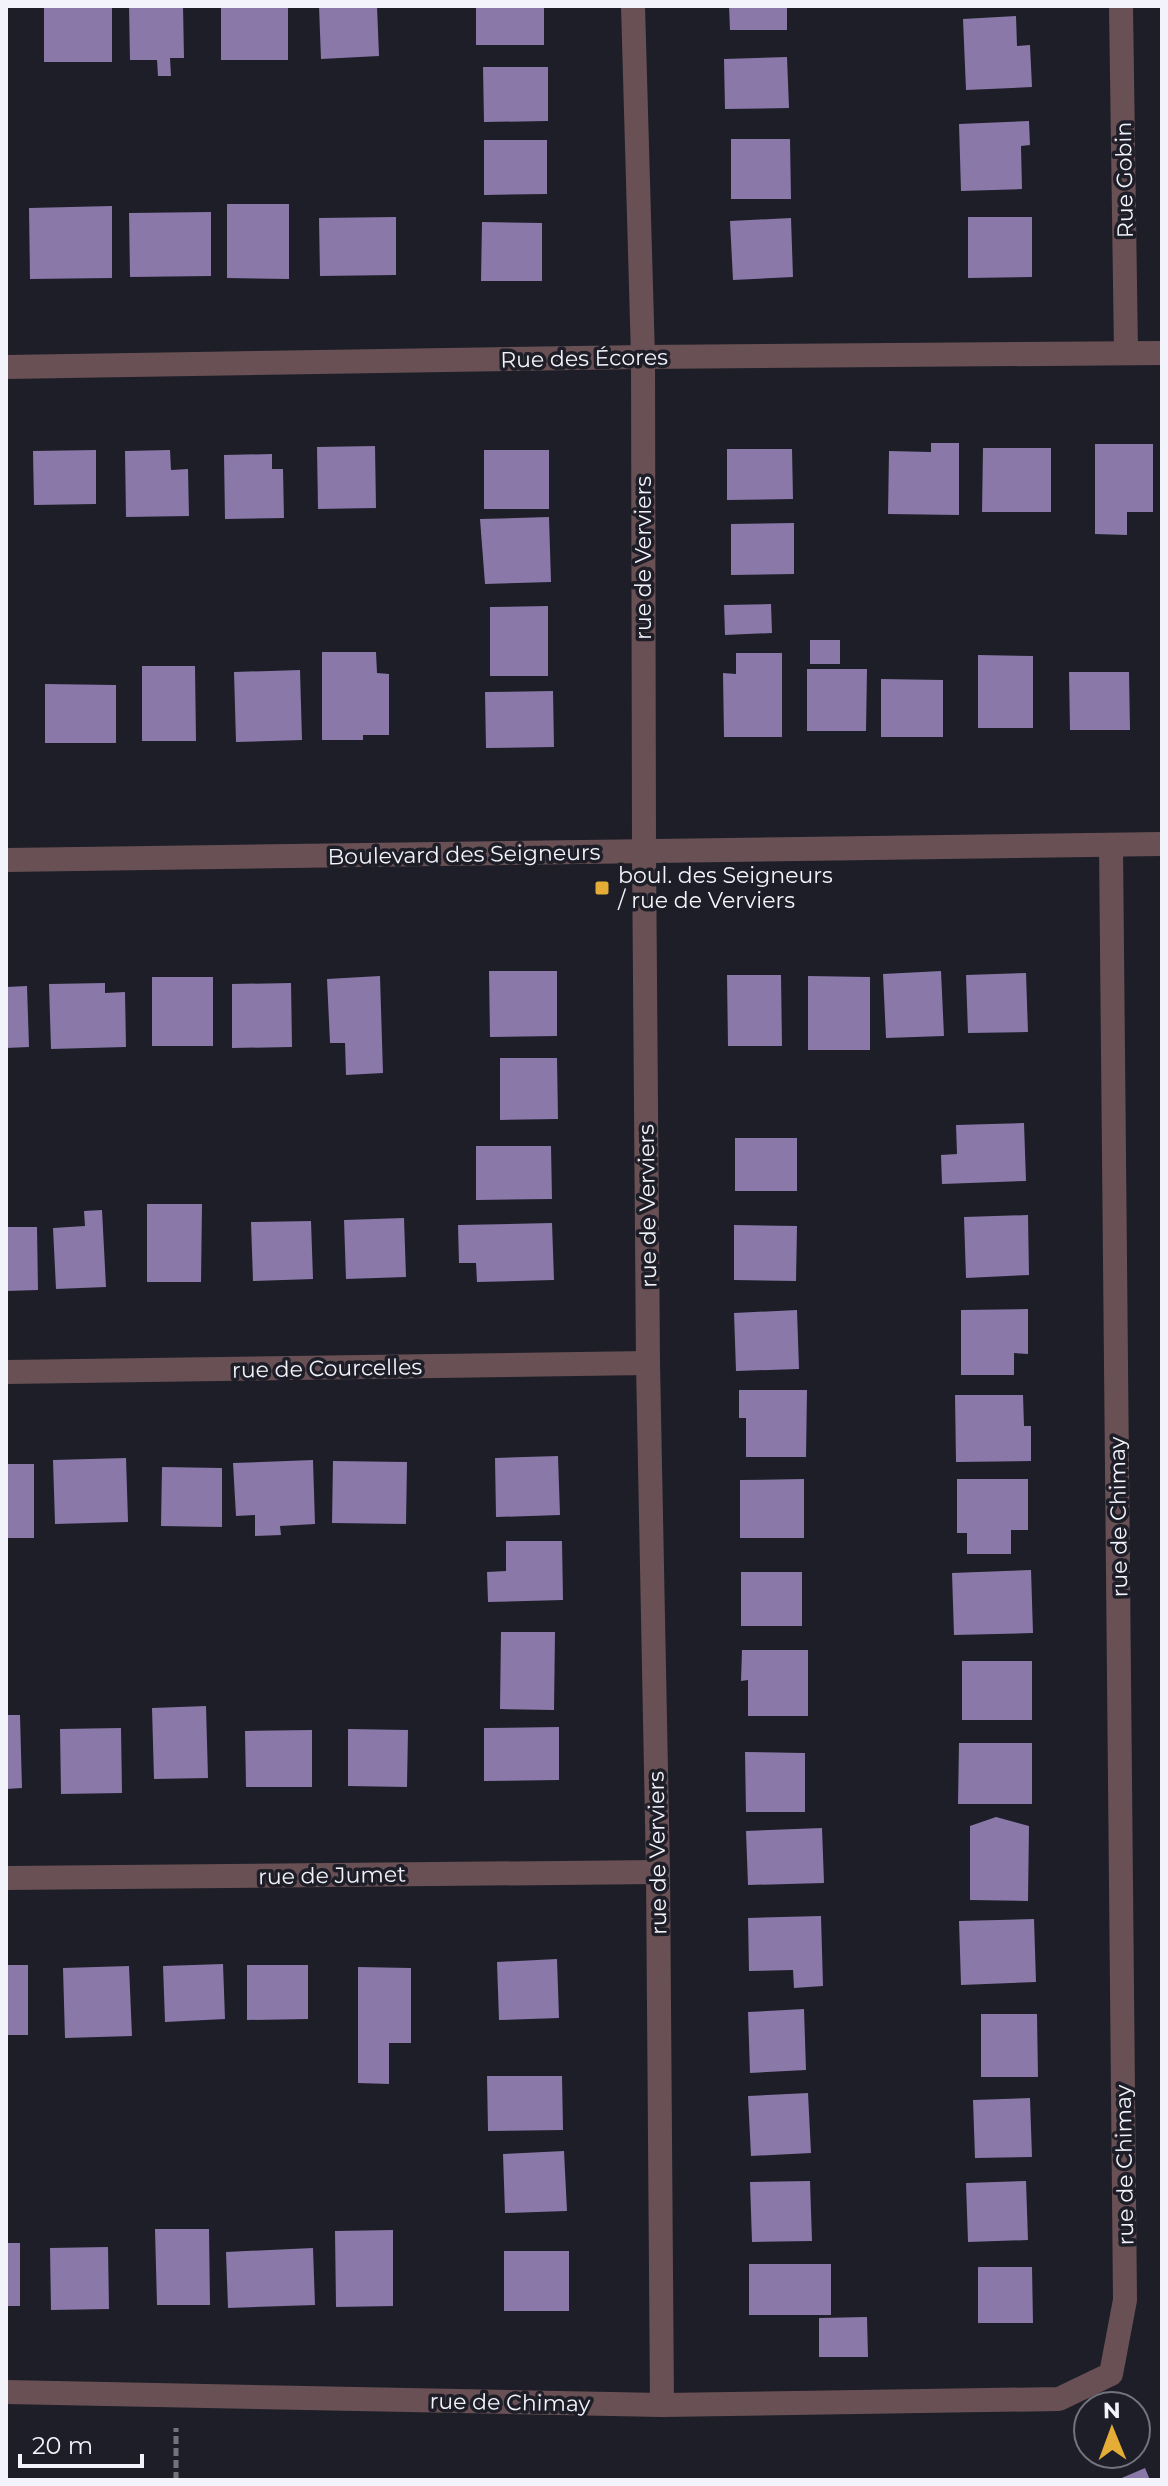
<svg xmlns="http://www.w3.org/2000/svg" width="1168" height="2486" font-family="Montserrat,sans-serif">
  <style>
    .building { fill: #8978a8 }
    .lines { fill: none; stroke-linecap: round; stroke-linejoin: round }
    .path { stroke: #72737c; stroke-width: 5; stroke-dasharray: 8 4; stroke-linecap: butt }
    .minor { stroke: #695054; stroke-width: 24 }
    .poi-dot { fill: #e5ad35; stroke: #1d1e28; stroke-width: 3 }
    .labels { text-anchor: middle; stroke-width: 7; stroke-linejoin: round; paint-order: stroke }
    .street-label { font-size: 22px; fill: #f3f3fb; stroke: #1d1e28 }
    .poi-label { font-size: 22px; fill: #f3f3fb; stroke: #1d1e28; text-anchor: start }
  </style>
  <rect width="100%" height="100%" fill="#1d1e28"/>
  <!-- building -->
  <g class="building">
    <rect x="44" y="6" width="68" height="56"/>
    <polygon points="129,6 183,6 184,58 170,58 171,76 158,76 157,60 130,60"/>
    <rect x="221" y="6" width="67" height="54"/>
    <polygon points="319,6 377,6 379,56 321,59"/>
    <rect x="476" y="6" width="68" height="39"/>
    <polygon points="729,6 787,6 787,30 730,30"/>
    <polygon points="1016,16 1017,46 1030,45 1032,87 966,90 963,19"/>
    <polygon points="787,57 789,108 725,109 724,59"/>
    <polygon points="483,67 548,67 548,121 484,122"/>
    <polygon points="1029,121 1030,145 1021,146 1022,189 961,191 959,124"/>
    <polygon points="731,139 790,139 791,199 731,199"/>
    <polygon points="484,140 547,140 547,194 484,195"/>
    <polygon points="227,204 289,204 289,279 227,278"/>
    <polygon points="112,206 112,278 30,279 29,208"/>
    <polygon points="211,212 211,276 130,277 129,213"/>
    <polygon points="396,217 396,275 320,276 319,218"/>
    <polygon points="968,217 1032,217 1032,277 968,278"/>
    <polygon points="791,218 793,277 733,280 730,221"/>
    <polygon points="482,222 542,223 542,281 481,281"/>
    <polygon points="931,443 959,443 959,515 888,514 889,451 931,452"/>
    <polygon points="1095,444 1153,444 1153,512 1127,512 1127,535 1095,534"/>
    <polygon points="375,446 376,508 318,509 317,447"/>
    <polygon points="983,448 1051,448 1051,512 982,512"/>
    <polygon points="727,449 792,449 793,499 727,500"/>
    <polygon points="96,450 96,504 34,505 33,451"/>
    <polygon points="170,450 171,470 188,469 189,516 126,517 125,451"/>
    <rect x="484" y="450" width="65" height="59"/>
    <polygon points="272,454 272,469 283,469 284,518 225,519 224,455"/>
    <polygon points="549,517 551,582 485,584 480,519"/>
    <polygon points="794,523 794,574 731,575 731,524"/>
    <polygon points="771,604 772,633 725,635 724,605"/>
    <polygon points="548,606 548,676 490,676 490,607"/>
    <rect x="810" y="640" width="30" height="24"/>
    <polygon points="322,652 376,652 377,673 389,674 389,735 363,735 363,740 322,740"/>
    <polygon points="736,653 782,653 782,737 724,737 723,673 736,674"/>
    <polygon points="978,655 1033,656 1033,728 978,728"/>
    <polygon points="142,666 195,666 196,741 142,741"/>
    <polygon points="807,669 867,669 866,731 807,731"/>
    <polygon points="300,670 302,740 236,742 234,672"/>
    <polygon points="1069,672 1129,672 1130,730 1070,730"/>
    <polygon points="881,679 943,680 943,737 881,737"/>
    <polygon points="45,684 116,685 116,743 45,743"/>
    <polygon points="553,691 554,747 486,748 485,692"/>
    <polygon points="489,971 557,971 557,1036 490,1037"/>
    <polygon points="941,971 944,1036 886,1038 883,974"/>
    <polygon points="1026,973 1028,1032 968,1033 966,975"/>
    <polygon points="727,975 781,975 782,1046 728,1046"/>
    <polygon points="380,976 383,1073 346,1075 345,1043 330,1043 327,979"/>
    <polygon points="808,976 870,977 870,1050 808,1050"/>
    <rect x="152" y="977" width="61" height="69"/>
    <polygon points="105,983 105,993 125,992 126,1047 51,1049 49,984"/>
    <polygon points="291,983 292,1047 232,1048 232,984"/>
    <polygon points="27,986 29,1047 6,1048 6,987"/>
    <polygon points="500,1058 557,1058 558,1119 500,1120"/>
    <polygon points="1024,1123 1026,1181 942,1184 941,1155 957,1154 956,1125"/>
    <rect x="735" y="1138" width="62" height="53"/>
    <polygon points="476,1146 551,1146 552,1199 476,1200"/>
    <polygon points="147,1204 202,1204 201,1282 147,1282"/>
    <polygon points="102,1210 106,1287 56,1289 53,1228 85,1226 84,1211"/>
    <polygon points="1028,1215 1029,1275 966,1278 964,1217"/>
    <polygon points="404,1218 406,1277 346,1279 344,1220"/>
    <polygon points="311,1221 313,1279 253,1281 251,1222"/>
    <polygon points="552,1223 554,1280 477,1282 476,1263 459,1263 458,1225"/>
    <polygon points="734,1225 797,1226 796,1281 734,1280"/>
    <polygon points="6,1227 37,1227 38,1290 6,1291"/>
    <polygon points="1028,1309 1028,1354 1014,1353 1014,1375 961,1375 961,1310"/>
    <polygon points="797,1310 799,1369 736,1371 734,1313"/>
    <polygon points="739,1390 807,1390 806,1457 746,1457 746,1418 739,1418"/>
    <polygon points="955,1395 1023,1395 1024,1426 1031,1426 1031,1461 956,1462"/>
    <polygon points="558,1456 560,1515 496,1517 495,1458"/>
    <polygon points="126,1458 128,1522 55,1524 53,1460"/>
    <polygon points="313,1460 315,1524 280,1526 281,1535 255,1536 255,1515 236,1516 233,1463"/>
    <polygon points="333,1461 407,1462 406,1524 332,1523"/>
    <rect x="6" y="1464" width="28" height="74"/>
    <polygon points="162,1467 222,1468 222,1527 161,1526"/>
    <polygon points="804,1479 804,1538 740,1538 740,1480"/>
    <polygon points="957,1479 1028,1479 1028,1530 1011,1530 1011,1554 967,1554 967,1533 957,1533"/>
    <polygon points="506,1541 562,1541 563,1600 488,1602 487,1572 506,1571"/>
    <polygon points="1031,1570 1033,1633 954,1635 952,1573"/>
    <rect x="741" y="1572" width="61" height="54"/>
    <polygon points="501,1632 555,1632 554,1710 500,1709"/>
    <polygon points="742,1650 808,1650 808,1716 748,1716 748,1680 741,1681"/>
    <rect x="962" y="1661" width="70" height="59"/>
    <polygon points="206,1706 208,1778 154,1779 152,1708"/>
    <polygon points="6,1715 20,1715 22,1788 6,1789"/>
    <polygon points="559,1727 559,1780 484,1781 484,1728"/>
    <polygon points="121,1728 122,1793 61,1794 60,1729"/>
    <polygon points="348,1729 408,1730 407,1787 348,1786"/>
    <polygon points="312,1730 312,1787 246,1787 245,1731"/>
    <polygon points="959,1743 1032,1743 1032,1804 958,1804"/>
    <polygon points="745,1752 805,1753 805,1812 746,1812"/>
    <polygon points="996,1817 1029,1826 1028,1901 970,1900 970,1826"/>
    <polygon points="822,1828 824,1883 748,1885 746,1831"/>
    <polygon points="821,1916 823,1986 794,1988 793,1970 749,1971 748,1918"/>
    <polygon points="1034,1919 1036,1982 961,1985 959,1921"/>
    <polygon points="557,1959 559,2018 499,2020 497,1962"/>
    <polygon points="223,1964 225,2019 165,2022 163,1966"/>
    <rect x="6" y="1965" width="22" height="70"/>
    <polygon points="247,1965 308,1965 308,2019 247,2020"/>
    <polygon points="129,1966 132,2036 65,2038 63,1968"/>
    <polygon points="358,1967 411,1968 411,2043 389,2043 389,2084 358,2083"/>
    <polygon points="804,2009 806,2070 750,2073 748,2012"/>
    <polygon points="981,2014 1037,2014 1038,2077 981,2077"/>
    <polygon points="487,2076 562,2076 563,2130 488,2131"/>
    <polygon points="808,2093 811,2153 751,2156 748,2096"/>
    <polygon points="1030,2098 1032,2157 975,2158 973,2100"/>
    <polygon points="564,2151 567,2211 505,2213 503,2154"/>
    <polygon points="810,2181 812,2241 752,2242 750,2182"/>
    <polygon points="1026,2181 1028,2240 968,2242 966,2183"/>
    <polygon points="155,2229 209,2229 210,2305 157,2305"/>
    <polygon points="393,2230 393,2306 336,2307 335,2231"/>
    <rect x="6" y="2243" width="14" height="63"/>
    <polygon points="108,2247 109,2309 51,2310 50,2248"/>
    <polygon points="313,2248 315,2305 228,2308 226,2252"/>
    <rect x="504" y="2251" width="65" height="60"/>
    <rect x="749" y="2264" width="82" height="51"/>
    <polygon points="978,2267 1032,2267 1033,2323 978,2323"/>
    <polygon points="867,2317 868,2357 819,2357 819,2318"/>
    <polygon points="1145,2468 1150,2480 1117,2480"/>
  </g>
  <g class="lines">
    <!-- path -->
    <polyline class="path" points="176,2480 176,2428"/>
    <!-- minor -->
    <g class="minor">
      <polyline points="633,6 643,357 644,851 648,1363 658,1872 662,2405"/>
      <polyline points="1121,6 1126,353"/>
      <polyline points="6,367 643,357 1162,353"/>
      <polyline points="6,860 1162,844"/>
      <polyline points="6,1372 648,1363"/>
      <polyline points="6,1878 658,1872"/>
      <polyline points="6,2392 662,2405 1059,2399 1111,2374 1125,2300 1111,845"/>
    </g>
  </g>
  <!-- markers -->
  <rect class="poi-dot" x="594" y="880" width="16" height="16" rx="4"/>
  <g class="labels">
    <!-- street labels -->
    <g class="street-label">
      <text transform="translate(1124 180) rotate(-91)" y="8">Rue Gobin</text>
      <text transform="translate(584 358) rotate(-1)" y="8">Rue des Écores</text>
      <text transform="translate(643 558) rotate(-90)" y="8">rue de Verviers</text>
      <text transform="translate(464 854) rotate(-1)" y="8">Boulevard des Seigneurs</text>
      <text transform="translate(647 1206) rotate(-91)" y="8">rue de Verviers</text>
      <text transform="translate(327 1368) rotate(-1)" y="8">rue de Courcelles</text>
      <text transform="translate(1118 1517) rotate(-91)" y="8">rue de Chimay</text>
      <text transform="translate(657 1853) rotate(-91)" y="8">rue de Verviers</text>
      <text transform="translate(332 1875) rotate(-1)" y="8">rue de Jumet</text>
      <text transform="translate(1124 2165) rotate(-91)" y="8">rue de Chimay</text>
      <text transform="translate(510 2402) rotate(1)" y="8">rue de Chimay</text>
    </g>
    <!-- poi labels -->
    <g class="poi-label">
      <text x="618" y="883">boul. des Seigneurs<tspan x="618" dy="25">/ rue de Verviers</tspan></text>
    </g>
  </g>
  <!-- border -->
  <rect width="1168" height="2486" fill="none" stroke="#f3f3fb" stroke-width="16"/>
  <!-- north arrow -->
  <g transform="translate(1112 2430) rotate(359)"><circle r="38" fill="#1d1e28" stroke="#73737c" stroke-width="2"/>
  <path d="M0-6L14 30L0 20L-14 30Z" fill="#e5ad35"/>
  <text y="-12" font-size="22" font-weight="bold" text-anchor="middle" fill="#f3f3fb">N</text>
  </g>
  <!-- scale -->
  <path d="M20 2454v12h122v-12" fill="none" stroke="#f3f3fb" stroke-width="4"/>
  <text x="32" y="2454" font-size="24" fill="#f3f3fb" stroke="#1d1e28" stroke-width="6" paint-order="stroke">20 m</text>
</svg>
